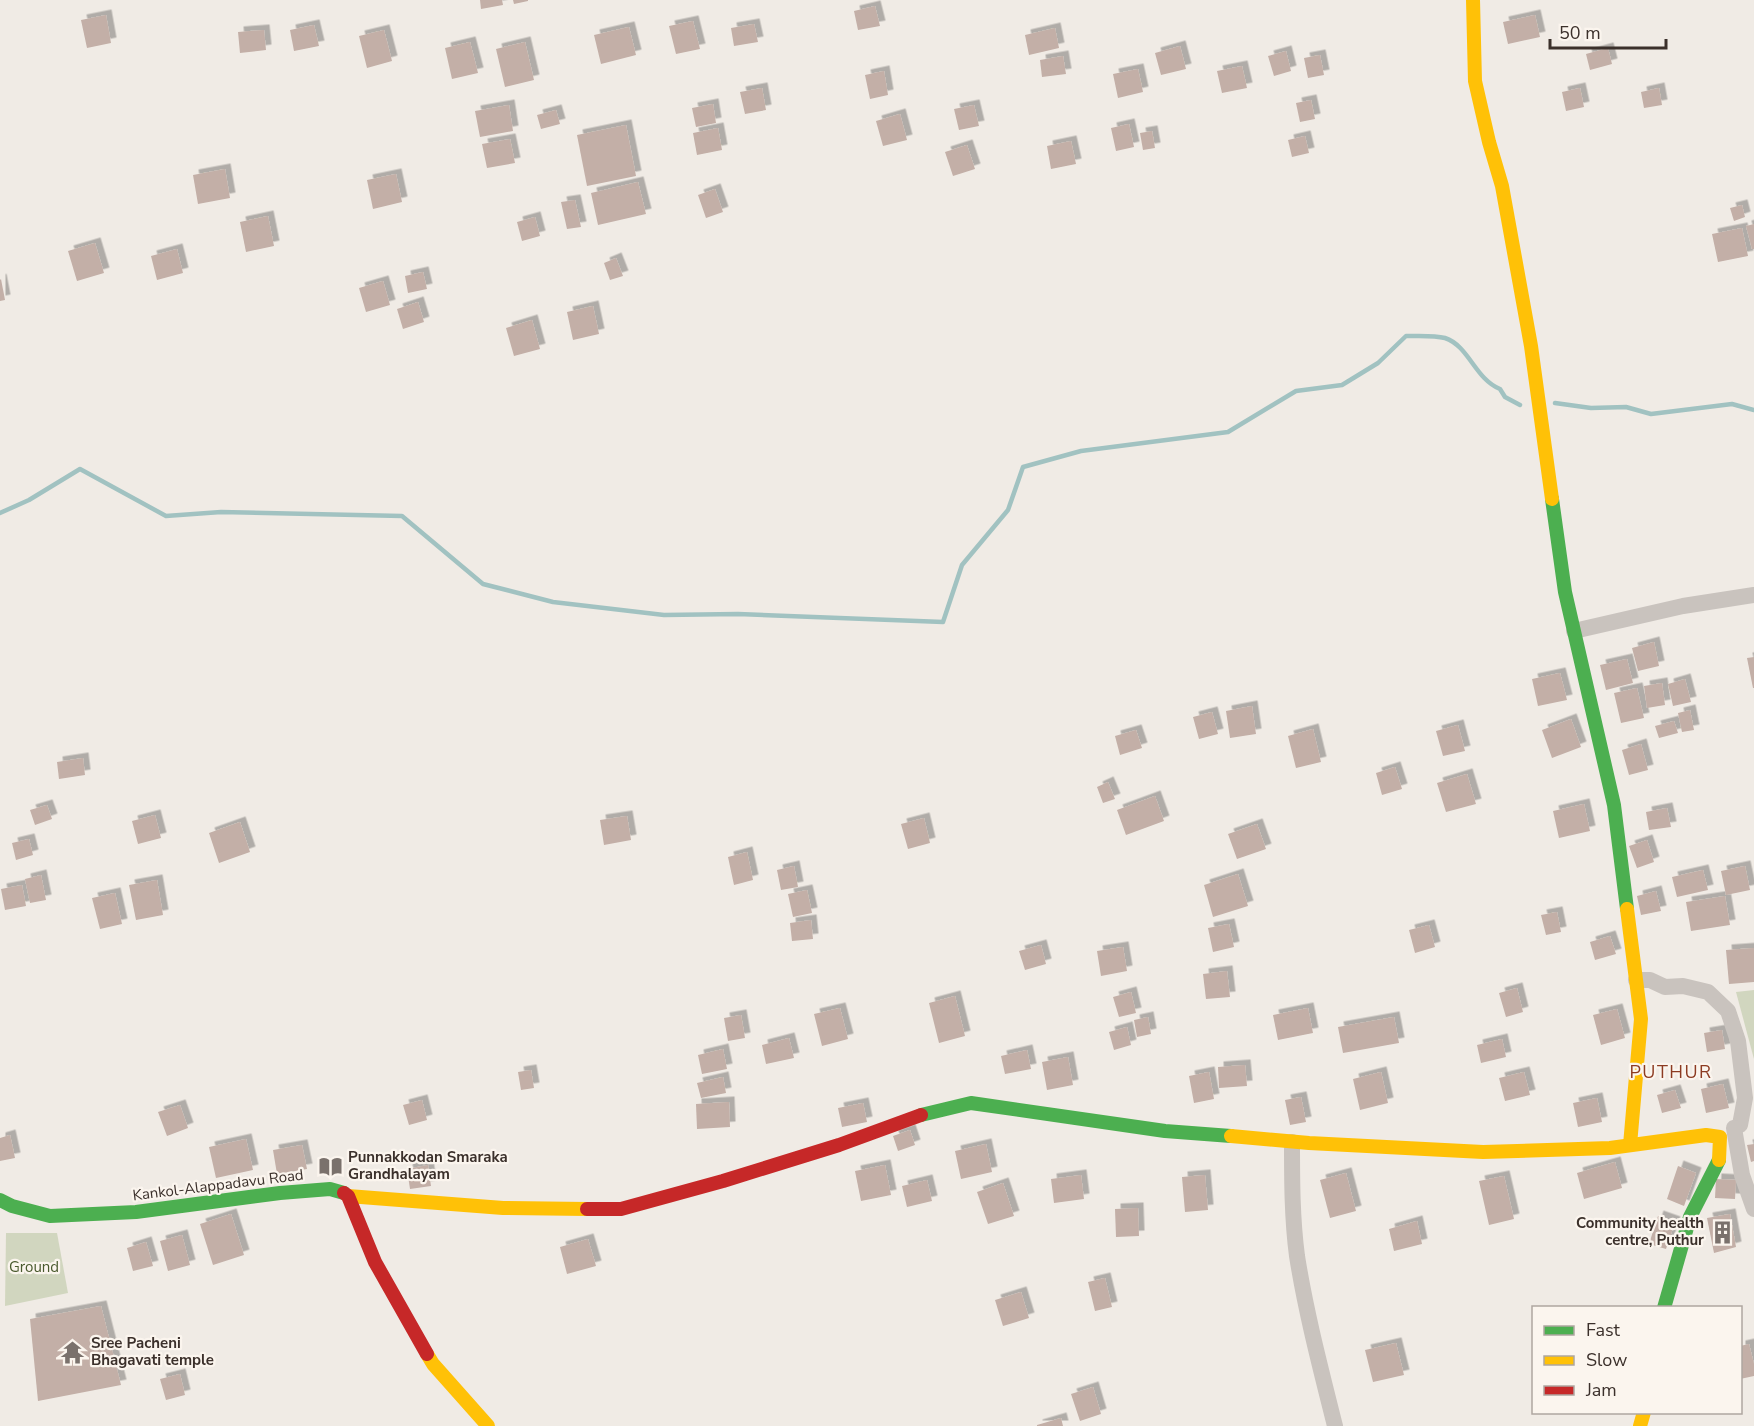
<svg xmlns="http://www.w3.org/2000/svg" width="1754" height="1426" font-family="'Nunito Sans',sans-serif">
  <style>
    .green { fill: #d1d6bf }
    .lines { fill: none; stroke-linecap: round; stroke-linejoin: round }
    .stream { stroke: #a1c2c1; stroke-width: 4.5 }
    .building { fill: #c3afa7; filter: url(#shadow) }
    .street { stroke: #c9c3be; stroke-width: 16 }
    .fast { stroke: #4caf50; stroke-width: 14 }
    .slow { stroke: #ffc107; stroke-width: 14 }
    .jam { stroke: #c62828; stroke-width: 14 }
    .labels { text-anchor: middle; stroke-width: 4.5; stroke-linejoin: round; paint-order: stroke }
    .poi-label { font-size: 15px; font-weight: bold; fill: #3b302b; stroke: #fbf5ee; text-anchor: start }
    .street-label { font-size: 15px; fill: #3b302b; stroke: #fbf5ee }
    .park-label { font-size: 15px; fill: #4a5a2e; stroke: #fbf5ee }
    .quarter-label { font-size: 18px; letter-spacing: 1.5px; fill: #8c3b22; stroke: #fbf5ee }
  </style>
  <defs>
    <filter id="shadow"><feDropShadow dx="5.5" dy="-5.5" stdDeviation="0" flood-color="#0004"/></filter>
  </defs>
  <rect width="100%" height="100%" fill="#f0ebe5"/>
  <!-- green -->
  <g class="green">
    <polygon points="1754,990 1754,1059 1736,992"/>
    <polygon points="6,1233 57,1233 68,1293 5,1306"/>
  </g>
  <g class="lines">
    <!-- stream -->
    <g class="stream">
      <polyline points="1555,403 1591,408 1626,407 1651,414 1732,404 1754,410"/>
      <path d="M0,513L29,500L80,469L166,516L221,512L402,516L483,584L553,602L664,615L738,614L943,622L962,565L1008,510L1023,467L1081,451L1228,432L1296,391L1342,385L1378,363L1406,336C1418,336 1434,335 1445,338C1469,346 1475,379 1500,389L1505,397L1520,405"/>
    </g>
  </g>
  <!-- building -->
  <g class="building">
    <polygon points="480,0 502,0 503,5 481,9"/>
    <polygon points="513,0 528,0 528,1 514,4"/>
    <polygon points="875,6 880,26 858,30 854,11"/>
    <polygon points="106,15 111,43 87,48 81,20"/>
    <polygon points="1535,15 1540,37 1508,44 1503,22"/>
    <polygon points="693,21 700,49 676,54 669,26"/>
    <polygon points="754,24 758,42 734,46 731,28"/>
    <polygon points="314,25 319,46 294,51 290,30"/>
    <polygon points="629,27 636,55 601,64 594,35"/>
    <polygon points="1055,28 1059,48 1029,55 1025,35"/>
    <polygon points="264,30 266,50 240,53 238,32"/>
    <polygon points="384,30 392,61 367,68 359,36"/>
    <polygon points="470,42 478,73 452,79 445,48"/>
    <polygon points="525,42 534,80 505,87 496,49"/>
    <polygon points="1180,46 1186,69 1161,75 1155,53"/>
    <polygon points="1608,48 1612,64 1590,70 1586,54"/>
    <polygon points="1286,51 1291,71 1274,76 1268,56"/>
    <polygon points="1320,55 1324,75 1308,78 1304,58"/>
    <polygon points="1063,56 1066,74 1042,77 1040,60"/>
    <polygon points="1242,66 1247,88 1222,93 1217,71"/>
    <polygon points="1138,69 1143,92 1118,98 1113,74"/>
    <polygon points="884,71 888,95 870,99 865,75"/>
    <polygon points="762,88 766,110 745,114 740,92"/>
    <polygon points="1580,88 1584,107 1566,111 1562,92"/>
    <polygon points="1659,88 1662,105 1644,108 1641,92"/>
    <polygon points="1311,100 1315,119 1300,122 1296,103"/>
    <polygon points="713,104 716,123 696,127 692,108"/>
    <polygon points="509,105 513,131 480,137 475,111"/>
    <polygon points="974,105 979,126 959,130 954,109"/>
    <polygon points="556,110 560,124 541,129 537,115"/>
    <polygon points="900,114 907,140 883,146 876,121"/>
    <polygon points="1129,124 1134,147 1116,151 1111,128"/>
    <polygon points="626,125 636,176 587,186 577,135"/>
    <polygon points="718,128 722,150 697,155 693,133"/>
    <polygon points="1152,131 1155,148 1143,150 1140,133"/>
    <polygon points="1305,136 1309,153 1292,157 1288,140"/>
    <polygon points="510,139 515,163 487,168 482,144"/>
    <polygon points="1071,141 1076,164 1051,169 1047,146"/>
    <polygon points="967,145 975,169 953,176 945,152"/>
    <polygon points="225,169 230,198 198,204 193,175"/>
    <polygon points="396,174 402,202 373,209 367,180"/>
    <polygon points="638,182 646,214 598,225 591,193"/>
    <polygon points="715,189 723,212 706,218 698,195"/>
    <polygon points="575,200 581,227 567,229 561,202"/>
    <polygon points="1742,205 1745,217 1734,221 1730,208"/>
    <polygon points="268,216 274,246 246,252 240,222"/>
    <polygon points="535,217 540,236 522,241 517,222"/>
    <polygon points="1754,224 1754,249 1752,249 1746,226"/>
    <polygon points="1742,228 1748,256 1718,262 1712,234"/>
    <polygon points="95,243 104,273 77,281 68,251"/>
    <polygon points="177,249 183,273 157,280 151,256"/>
    <polygon points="616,258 623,276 610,280 604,263"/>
    <polygon points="423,272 427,289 408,293 405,276"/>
    <polygon points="1,279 5,300 0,301 0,280"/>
    <polygon points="383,281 390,305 366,312 359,288"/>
    <polygon points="418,302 424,322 403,329 397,309"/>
    <polygon points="593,306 599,334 573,340 567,312"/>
    <polygon points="532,320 540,349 514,356 506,328"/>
    <polygon points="1654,642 1659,666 1638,671 1632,648"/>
    <polygon points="1754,657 1754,688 1753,688 1747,658"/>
    <polygon points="1627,659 1633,683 1606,690 1600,665"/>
    <polygon points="1560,673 1567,700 1538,706 1532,679"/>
    <polygon points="1685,679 1691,702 1673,706 1668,684"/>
    <polygon points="1662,683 1665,705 1647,708 1644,686"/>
    <polygon points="1637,688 1644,718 1621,723 1614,693"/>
    <polygon points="1252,706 1256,734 1230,738 1226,711"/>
    <polygon points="1690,710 1694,730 1682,732 1678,713"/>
    <polygon points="1212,712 1218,734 1199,739 1193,717"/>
    <polygon points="1571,719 1581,747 1552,758 1542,730"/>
    <polygon points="1674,721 1678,733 1659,738 1655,726"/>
    <polygon points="1458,725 1465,751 1443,756 1436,731"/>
    <polygon points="1313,729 1321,762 1296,768 1288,736"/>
    <polygon points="1136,730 1142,748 1120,755 1115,736"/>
    <polygon points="1641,744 1648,770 1629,775 1622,750"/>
    <polygon points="83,758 85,775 59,779 57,762"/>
    <polygon points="1395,767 1402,789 1382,795 1376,773"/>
    <polygon points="1467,774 1476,804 1446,812 1437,783"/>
    <polygon points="1108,782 1115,799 1103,803 1097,787"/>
    <polygon points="1155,796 1164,821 1126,835 1117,810"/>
    <polygon points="1584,804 1590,831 1559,838 1553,811"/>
    <polygon points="47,805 52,819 35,825 30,810"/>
    <polygon points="1667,808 1671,827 1649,830 1646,812"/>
    <polygon points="155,815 161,838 138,844 132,821"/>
    <polygon points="627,816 631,840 604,845 600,820"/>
    <polygon points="924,818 930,843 908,849 901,824"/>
    <polygon points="240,822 250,852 219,863 209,833"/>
    <polygon points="1257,824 1266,849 1237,859 1228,834"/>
    <polygon points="29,839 33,855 16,860 12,843"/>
    <polygon points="1647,840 1654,862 1637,868 1629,846"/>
    <polygon points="747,852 753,880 734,885 728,857"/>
    <polygon points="794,866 798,887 781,890 777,870"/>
    <polygon points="1745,866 1750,890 1726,895 1721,871"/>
    <polygon points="1703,870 1708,890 1677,897 1672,877"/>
    <polygon points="1238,874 1248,906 1213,917 1204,885"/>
    <polygon points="41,875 46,900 30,903 25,879"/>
    <polygon points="157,880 163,915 136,920 129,885"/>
    <polygon points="22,885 26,906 5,910 1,889"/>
    <polygon points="807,890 812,913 793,917 788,894"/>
    <polygon points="1656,891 1661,911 1641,915 1637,896"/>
    <polygon points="115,893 122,924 100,929 92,898"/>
    <polygon points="1725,896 1730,925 1691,931 1686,902"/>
    <polygon points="1557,912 1561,932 1546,935 1541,915"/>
    <polygon points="811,920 813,939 792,941 790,923"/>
    <polygon points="1229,924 1234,947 1213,952 1208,928"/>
    <polygon points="1429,925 1435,947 1415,953 1409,930"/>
    <polygon points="1610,936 1616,954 1595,960 1590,942"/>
    <polygon points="1041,945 1046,964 1025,970 1019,951"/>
    <polygon points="1123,947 1127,971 1101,976 1097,951"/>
    <polygon points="1754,948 1754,982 1729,984 1726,950"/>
    <polygon points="1227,971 1230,997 1206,999 1203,974"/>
    <polygon points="1517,988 1523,1012 1506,1017 1499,993"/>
    <polygon points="1131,992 1136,1013 1119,1017 1113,997"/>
    <polygon points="955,996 965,1036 939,1043 929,1003"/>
    <polygon points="840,1008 848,1039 822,1046 814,1014"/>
    <polygon points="1308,1008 1313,1033 1278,1040 1273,1015"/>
    <polygon points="1617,1009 1625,1038 1601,1045 1593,1015"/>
    <polygon points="741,1015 745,1038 728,1041 724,1018"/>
    <polygon points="1148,1017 1151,1034 1137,1037 1134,1020"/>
    <polygon points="1394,1017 1399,1043 1343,1053 1338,1027"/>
    <polygon points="1127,1027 1131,1045 1114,1050 1109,1032"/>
    <polygon points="1722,1030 1725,1049 1707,1052 1704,1033"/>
    <polygon points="789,1038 794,1058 766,1064 762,1045"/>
    <polygon points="1502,1039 1506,1057 1481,1063 1477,1045"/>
    <polygon points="723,1049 727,1069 702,1074 698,1055"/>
    <polygon points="1027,1050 1031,1069 1005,1074 1001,1056"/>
    <polygon points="1068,1057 1073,1085 1047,1090 1042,1062"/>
    <polygon points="1245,1065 1247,1086 1219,1088 1218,1067"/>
    <polygon points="531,1070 534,1088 521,1090 518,1072"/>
    <polygon points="1209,1072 1214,1099 1194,1103 1189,1076"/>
    <polygon points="1381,1072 1388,1103 1360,1110 1353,1079"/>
    <polygon points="1524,1072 1530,1095 1505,1101 1499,1078"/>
    <polygon points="723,1077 726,1093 701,1098 697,1083"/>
    <polygon points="1723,1084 1729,1108 1706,1113 1701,1089"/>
    <polygon points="1675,1090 1681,1108 1662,1113 1657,1095"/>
    <polygon points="1301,1097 1306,1122 1290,1125 1285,1100"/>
    <polygon points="1597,1098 1602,1122 1578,1127 1573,1103"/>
    <polygon points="422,1100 427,1120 409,1125 403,1105"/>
    <polygon points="729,1102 730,1127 697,1129 696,1104"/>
    <polygon points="863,1103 867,1122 842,1127 838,1108"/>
    <polygon points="180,1105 188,1128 167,1136 158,1112"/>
    <polygon points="910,1130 915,1145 898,1151 893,1136"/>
    <polygon points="10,1135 15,1158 0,1161 0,1138"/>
    <polygon points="246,1139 253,1170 216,1178 209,1147"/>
    <polygon points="986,1144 992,1172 961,1179 955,1151"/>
    <polygon points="1754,1144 1754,1161 1751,1162 1747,1145"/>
    <polygon points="302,1145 307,1169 277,1174 273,1150"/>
    <polygon points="1615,1162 1622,1188 1584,1199 1577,1173"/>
    <polygon points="428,1165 431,1186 410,1189 407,1169"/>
    <polygon points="885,1165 891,1195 861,1201 855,1171"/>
    <polygon points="1678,1166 1696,1173 1684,1206 1667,1199"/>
    <polygon points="1346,1173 1356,1211 1330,1218 1320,1180"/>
    <polygon points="1081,1175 1084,1199 1054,1203 1051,1179"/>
    <polygon points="1205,1175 1208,1210 1185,1212 1182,1177"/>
    <polygon points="1504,1176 1514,1219 1489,1225 1479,1181"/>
    <polygon points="1716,1179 1736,1180 1735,1199 1715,1198"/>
    <polygon points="927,1180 932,1201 907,1207 902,1186"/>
    <polygon points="1003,1183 1014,1216 988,1224 977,1192"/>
    <polygon points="1138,1208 1139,1236 1116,1237 1115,1209"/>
    <polygon points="231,1214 244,1255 213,1265 200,1224"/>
    <polygon points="1730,1214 1736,1247 1714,1253 1707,1218"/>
    <polygon points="1658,1216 1675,1222 1666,1249 1649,1244"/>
    <polygon points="1417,1221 1422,1244 1394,1251 1389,1229"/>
    <polygon points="182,1235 190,1265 168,1271 160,1241"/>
    <polygon points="588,1239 596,1266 567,1274 560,1247"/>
    <polygon points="146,1242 153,1266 133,1271 127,1248"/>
    <polygon points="1105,1278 1112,1307 1095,1311 1088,1282"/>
    <polygon points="1021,1292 1029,1318 1003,1326 995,1300"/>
    <polygon points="101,1306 121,1385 38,1401 30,1319"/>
    <polygon points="1396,1343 1404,1375 1373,1382 1365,1350"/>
    <polygon points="1749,1344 1754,1364 1754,1376 1740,1379 1740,1346"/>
    <polygon points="180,1374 185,1395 166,1400 160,1379"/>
    <polygon points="1093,1387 1101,1414 1080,1421 1071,1394"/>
    <polygon points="1061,1418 1063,1426 1037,1426 1037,1425"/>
  </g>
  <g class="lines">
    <!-- street -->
    <g class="street">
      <polyline points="1574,631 1683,606 1754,595"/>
      <polyline points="1636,980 1650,980 1665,987 1683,986 1708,992 1728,1011 1738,1041 1745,1098 1740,1125"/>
      <polyline points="1734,1128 1742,1175 1754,1209"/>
      <path d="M1292,1142C1292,1180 1292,1218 1297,1256C1306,1313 1321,1370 1335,1426"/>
    </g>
    <!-- fast -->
    <g class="fast">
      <polyline points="1552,499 1565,592 1614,805 1627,909"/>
      <polyline points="921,1115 971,1103 1165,1131 1231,1136"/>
      <polyline points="0,1200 12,1206 50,1216 136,1212 280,1193 330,1189 344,1193"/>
      <polyline points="1664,1308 1690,1217 1719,1160"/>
    </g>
    <!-- slow -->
    <g class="slow">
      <polyline points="1473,0 1475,81 1489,142 1502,186 1531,346 1552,499"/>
      <polyline points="1627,909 1641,1019 1630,1145"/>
      <polyline points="1231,1136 1309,1143 1483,1152 1610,1148 1706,1135 1720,1137 1719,1160"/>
      <polyline points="348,1196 503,1208 587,1209"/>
      <polyline points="427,1354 433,1364 488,1426"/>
      <polyline points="1640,1426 1644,1412"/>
    </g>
    <!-- jam -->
    <g class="jam">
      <polyline points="344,1193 348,1196 375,1262 427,1354"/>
      <polyline points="587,1209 621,1209 723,1181 839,1145 921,1115"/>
    </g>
  </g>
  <!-- icons -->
  <defs>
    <symbol id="library-bare" viewBox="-9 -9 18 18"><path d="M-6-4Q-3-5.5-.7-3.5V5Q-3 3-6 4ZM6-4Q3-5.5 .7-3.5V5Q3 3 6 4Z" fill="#7a716c" stroke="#fbf5ee" stroke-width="2.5" paint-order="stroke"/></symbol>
    <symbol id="building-bare" viewBox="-9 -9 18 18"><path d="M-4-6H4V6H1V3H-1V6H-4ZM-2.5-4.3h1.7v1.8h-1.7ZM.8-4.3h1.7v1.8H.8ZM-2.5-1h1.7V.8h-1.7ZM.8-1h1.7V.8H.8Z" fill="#7a716c" stroke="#fbf5ee" stroke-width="2.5" paint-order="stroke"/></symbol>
    <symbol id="temple-bare" viewBox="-9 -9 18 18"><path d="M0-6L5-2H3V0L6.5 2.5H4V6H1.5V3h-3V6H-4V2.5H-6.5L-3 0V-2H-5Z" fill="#7a716c" stroke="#fbf5ee" stroke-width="2.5" paint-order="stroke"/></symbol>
  </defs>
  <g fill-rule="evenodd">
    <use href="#library-bare" x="314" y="1150" width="33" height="33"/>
    <use href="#building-bare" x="1706" y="1216" width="33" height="33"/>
    <use href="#temple-bare" x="56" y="1336" width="33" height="33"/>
  </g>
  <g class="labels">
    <!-- poi labels -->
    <g class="poi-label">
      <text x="348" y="1162">Punnakkodan Smaraka<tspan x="348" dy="17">Grandhalayam</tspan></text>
      <text x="1704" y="1228" text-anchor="end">Community health<tspan x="1704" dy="17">centre, Puthur</tspan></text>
      <text x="91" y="1348">Sree Pacheni<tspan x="91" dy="17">Bhagavati temple</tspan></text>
    </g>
    <!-- street labels -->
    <g class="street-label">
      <text transform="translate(218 1185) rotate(-7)" y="5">Kankol-Alappadavu Road</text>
    </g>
    <!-- park labels -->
    <g class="park-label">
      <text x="34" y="1272">Ground</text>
    </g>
    <!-- quarter labels -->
    <g class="quarter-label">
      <text x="1671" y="1078">PUTHUR</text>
    </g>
  </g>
  <!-- legend -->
  <rect x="1532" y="1306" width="210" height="108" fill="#fbf5ee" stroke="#aea6a0" stroke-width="1.5"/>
  <rect x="1544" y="1326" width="30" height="9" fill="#4caf50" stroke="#aea6a0" stroke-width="1.5"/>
  <text x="1586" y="1336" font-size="18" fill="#3b302b">Fast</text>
  <rect x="1544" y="1356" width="30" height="9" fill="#ffc107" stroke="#aea6a0" stroke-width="1.5"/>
  <text x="1586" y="1366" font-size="18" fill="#3b302b">Slow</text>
  <rect x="1544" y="1386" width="30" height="9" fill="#c62828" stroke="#aea6a0" stroke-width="1.5"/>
  <text x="1586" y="1396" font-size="18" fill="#3b302b">Jam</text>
  <!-- scale -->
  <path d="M1550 39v9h116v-9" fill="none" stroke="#3b302b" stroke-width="3"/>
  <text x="1559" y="39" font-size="18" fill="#3b302b" stroke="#fbf5ee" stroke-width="4.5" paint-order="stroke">50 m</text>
</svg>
